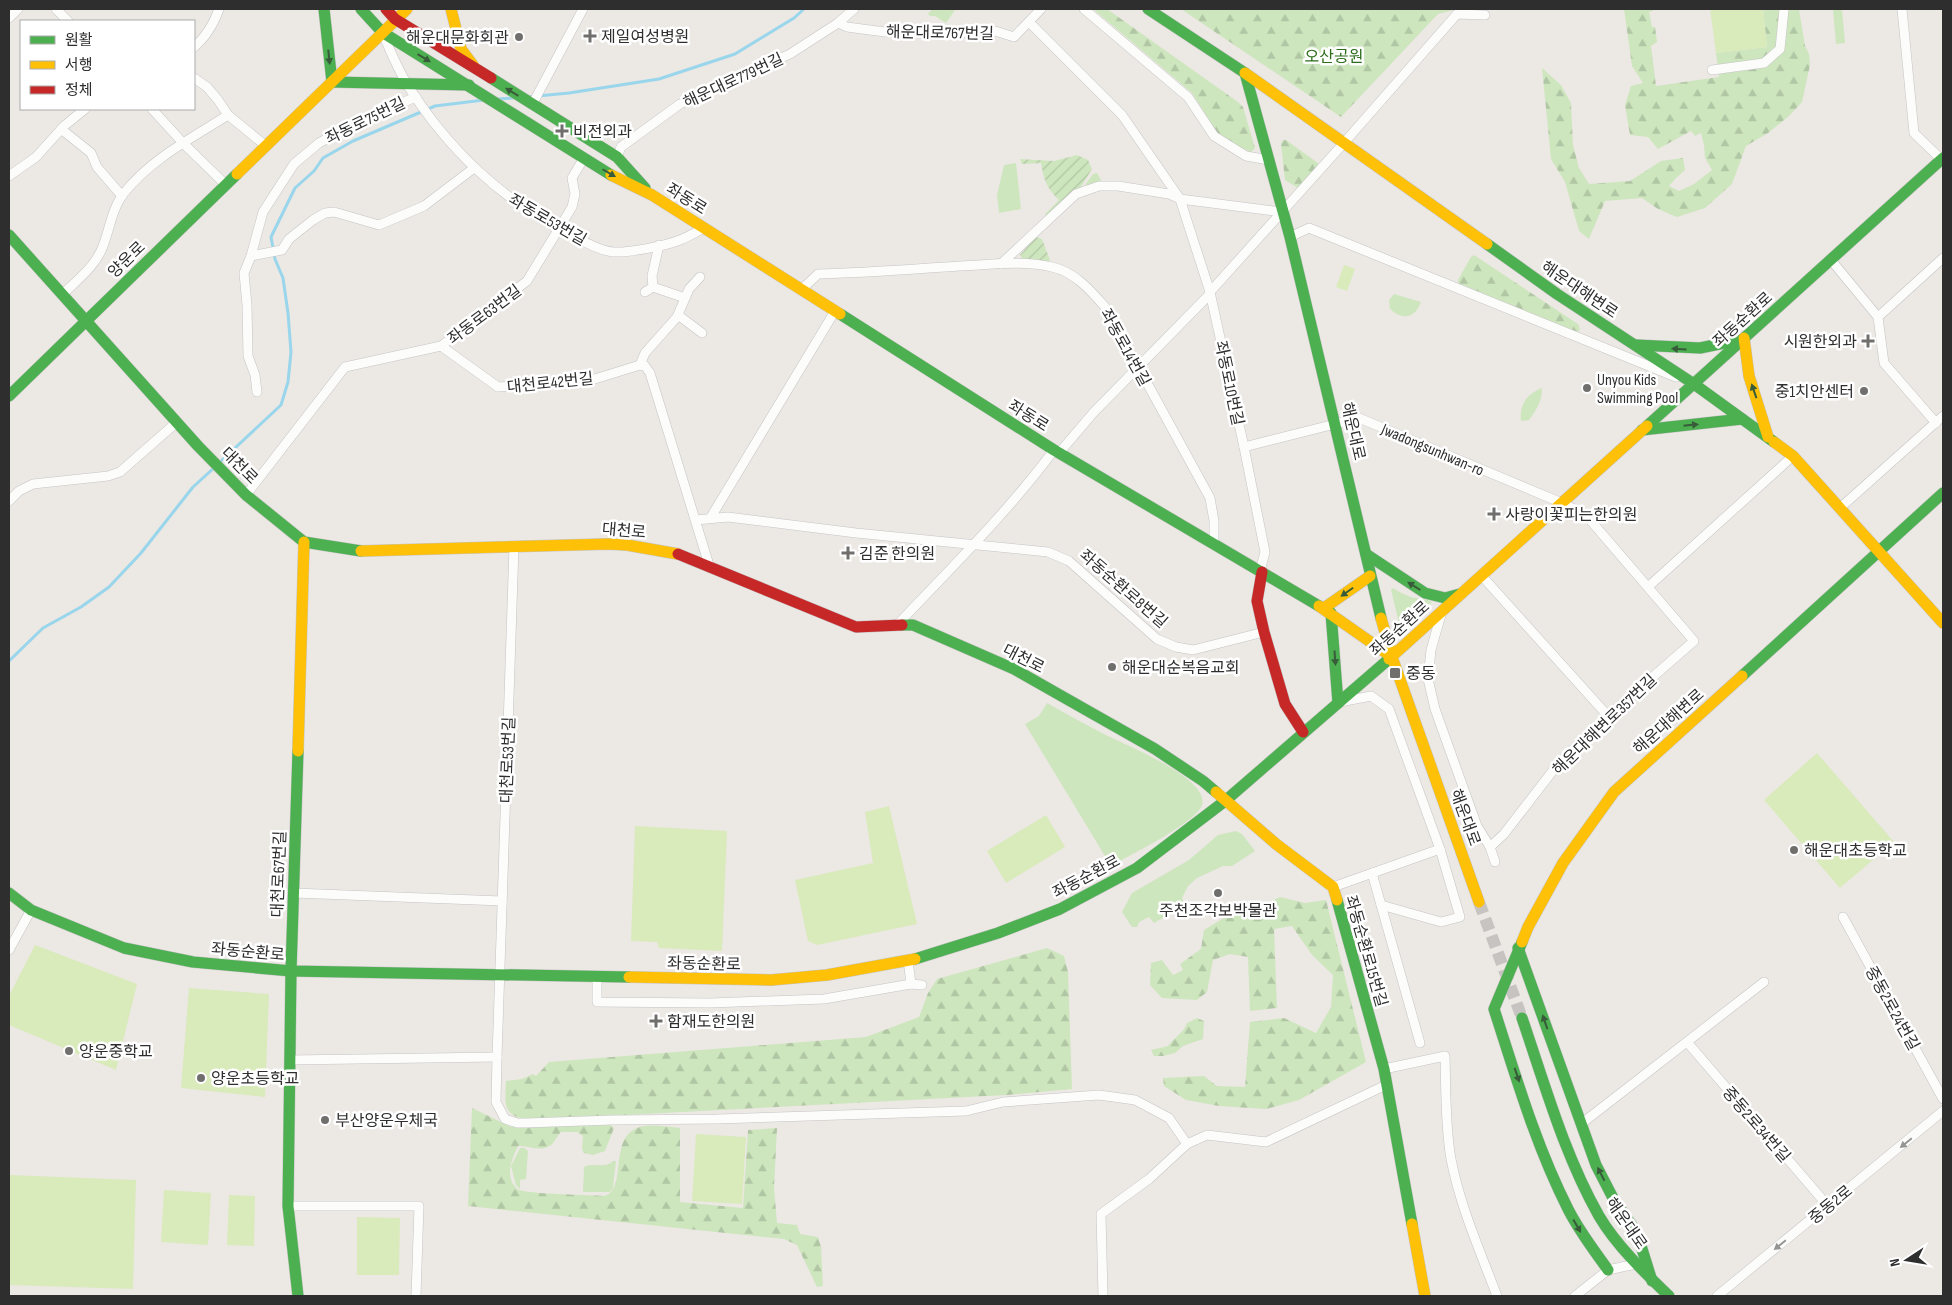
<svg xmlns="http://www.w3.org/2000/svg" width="1952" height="1305" font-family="'Sofia Sans Condensed','Noto Sans KR',sans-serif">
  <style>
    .grass { fill: #cee6be }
    .forest { fill: url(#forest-firs) }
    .garden { fill: url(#garden-furrows) }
    .pitch { fill: #d9eabb }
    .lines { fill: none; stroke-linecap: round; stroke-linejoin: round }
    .stream { stroke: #99d6ec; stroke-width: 3 }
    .secondary-tunnel { stroke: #c6c3c0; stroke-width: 12; stroke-dasharray: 12 6; stroke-linecap: butt }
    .street-casing { stroke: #c5c4c5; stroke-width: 10 }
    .fast-casing { stroke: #c5c4c5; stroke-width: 12 }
    .slow-casing { stroke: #c5c4c5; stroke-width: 12 }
    .jam-casing { stroke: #c5c4c5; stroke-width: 12 }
    .street { stroke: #fcfcfb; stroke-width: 9 }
    .fast { stroke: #4caf50; stroke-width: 11 }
    .slow { stroke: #ffc107; stroke-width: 11 }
    .jam { stroke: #c62828; stroke-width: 11 }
    .oneway { fill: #385b3a }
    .oneway2 { fill: #959594 }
    .poi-dot { fill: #706f6e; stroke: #fff; stroke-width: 2 }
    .labels { text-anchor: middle; stroke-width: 5; stroke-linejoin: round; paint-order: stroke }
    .street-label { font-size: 16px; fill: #2e2e2e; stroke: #fff }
    .poi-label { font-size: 16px; fill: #2e2e2e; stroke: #fff; text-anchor: start }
    .park-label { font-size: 16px; fill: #2c6e1b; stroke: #fff }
  </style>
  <defs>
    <pattern id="forest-firs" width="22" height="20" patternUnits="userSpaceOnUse" patternTransform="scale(1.25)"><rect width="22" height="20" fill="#cee6be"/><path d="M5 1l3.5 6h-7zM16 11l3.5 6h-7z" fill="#b1c6a4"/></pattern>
    <pattern id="garden-furrows" width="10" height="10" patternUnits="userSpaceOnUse" patternTransform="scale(1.25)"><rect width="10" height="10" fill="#cee6be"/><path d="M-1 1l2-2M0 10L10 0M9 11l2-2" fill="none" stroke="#b1c6a4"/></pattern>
  </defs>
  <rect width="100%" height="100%" fill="#ece8e4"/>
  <!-- grass -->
  <g class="grass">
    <polygon points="932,9 952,9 955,10 946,23 935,16 930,16 928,14"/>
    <polygon points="1833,9 1842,9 1845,43 1836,44"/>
    <polygon points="1016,163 1021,209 999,213 997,195 1004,165"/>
    <polygon points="1097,173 1102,182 1083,188 1093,174"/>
    <path d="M1394,294L1421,302C1415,318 1403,321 1390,309L1389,300Z"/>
    <path d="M1542,388C1542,401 1537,409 1529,420L1521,421C1519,404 1527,394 1542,388Z"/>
    <path d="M1393,588C1398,591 1403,594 1408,596C1415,599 1426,598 1432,602L1403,629L1400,627L1391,590Z"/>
    <path d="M1047,703C1066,714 1085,724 1104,734C1123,744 1210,778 1202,805C1196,823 1130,855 1111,866L1025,724L1039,716Z"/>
    <polygon points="1236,831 1242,834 1255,851 1232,866 1223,866 1197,878 1188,886 1182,898 1185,905 1154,923 1149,917 1139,922 1137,927 1132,927 1122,912 1132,893 1189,860 1218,835"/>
    <polygon points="520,1148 524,1148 528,1151 526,1179 520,1180 520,1189 516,1185 511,1166"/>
    <path d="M613,1161H616L613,1188L610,1192H583L584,1167C593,1162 605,1169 613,1161Z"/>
  </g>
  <!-- forest -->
  <g class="forest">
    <polygon points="1093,9 1107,9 1238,102 1243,107 1255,148 1251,152 1241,148 1217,133 1192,93"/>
    <polygon points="1181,9 1458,9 1438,14 1341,117"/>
    <polygon points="1624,9 1652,9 1653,11 1649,12 1652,27 1655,27 1657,42 1651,46 1656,86 1719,77 1716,53 1767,47 1763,9 1799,9 1805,46 1809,54 1810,65 1802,102 1789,116 1768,133 1746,146 1732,184 1705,208 1677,217 1658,209 1642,198 1605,201 1589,239 1579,231 1565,182 1551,159 1542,68 1561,85 1571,103 1573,145 1579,168 1589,184 1630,181 1661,161 1683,158 1685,170 1675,179 1669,186 1679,191 1694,184 1712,170 1705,158 1704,145 1701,133 1695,136 1691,131 1658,149 1648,137 1630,135 1625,105 1631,86 1643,83 1632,66"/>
    <polygon points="1283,140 1286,140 1318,163 1318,168 1298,188 1285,180 1281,144"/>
    <polygon points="1474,255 1578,324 1580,329 1578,332 1573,331 1458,283 1458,280 1471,257"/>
    <polygon points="1280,897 1305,903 1326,900 1366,1062 1299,1100 1266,1109 1219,1106 1186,1100 1164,1086 1163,1078 1204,1076 1217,1086 1245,1087 1250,1022 1284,1018 1316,1033 1331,1007 1333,975 1312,955 1292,926 1274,929 1277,1008 1250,1011 1248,957 1230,954 1213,960 1207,992 1197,1000 1162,998 1150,985 1151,963 1162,960 1173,975 1183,970 1180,964 1201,949 1204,930 1250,902 1262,905"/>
    <path d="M1047,948L1064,956L1068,972L1072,1089L1007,1095L529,1120C502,1116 505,1104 506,1081L522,1079L533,1074L536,1076L549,1062L866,1037L919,1017L928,993L937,979Z"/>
    <path d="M1197,1018L1204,1021L1203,1039L1183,1046L1175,1053L1163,1056H1154L1151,1050L1168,1046C1174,1037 1183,1034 1187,1023Z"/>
    <path d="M472,1108L511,1127L611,1125L614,1128L605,1151L593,1155L584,1153L582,1149L583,1136L577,1132H561C557,1136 555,1142 551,1145C540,1153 529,1145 518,1146C512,1159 504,1176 517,1189C522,1194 592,1195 604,1196C628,1190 608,1140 637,1128C649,1123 667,1127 680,1128V1202L743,1208L748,1130L777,1128L774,1188L777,1223L797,1225L800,1234L818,1237L821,1247L823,1286L817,1287L797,1245L784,1239L468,1206Z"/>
  </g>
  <!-- garden -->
  <g class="garden">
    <path d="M1077,155L1088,160L1092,169L1079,190L1047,217L1045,214L1059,200C1046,187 1044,180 1041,163L1022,164L1020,159L1054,161Z"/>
    <polygon points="1036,237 1042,239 1050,260 1047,262 1022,258 1020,255"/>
  </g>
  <!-- pitch -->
  <g class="pitch">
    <polygon points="1710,9 1763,9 1767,47 1716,53"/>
    <polygon points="1344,265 1355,269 1347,291 1336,287"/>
    <polygon points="1817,753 1894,842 1840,888 1764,800"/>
    <polygon points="889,806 917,924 817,945 808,941 795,880 873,863 865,812"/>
    <polygon points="1046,815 1065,847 1006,883 987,851"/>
    <polygon points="635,826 727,831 722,951 659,948 657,942 631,941"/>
    <polygon points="35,945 137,984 116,1070 9,1025 9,996"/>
    <polygon points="189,988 269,994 265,1097 181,1088"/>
    <polygon points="696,1134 746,1137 742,1204 692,1201"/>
    <polygon points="9,1175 136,1180 133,1289 9,1285"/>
    <polygon points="164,1190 211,1193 208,1245 161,1242"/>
    <polygon points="229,1195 255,1196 254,1246 227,1245"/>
    <polygon points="357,1217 400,1218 399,1275 357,1275"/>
  </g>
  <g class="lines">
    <!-- stream -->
    <g class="stream">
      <polyline points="527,97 569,93 659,79 735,54 794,18 804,9"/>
      <polyline points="497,99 513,98"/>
      <polyline points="220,462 281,405 288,382 291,352 288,313 283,278 275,259 271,237 295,188 314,171 323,158 353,141 435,106 484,100"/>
      <polyline points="9,661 43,628 81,607 109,587 141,553 193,487 215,467"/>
    </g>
    <!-- secondary-tunnel -->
    <polyline class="secondary-tunnel" points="1479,902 1522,1018"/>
    <defs>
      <g id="street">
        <polyline points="56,9 68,21"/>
        <polyline points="1084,9 1188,97 1214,136 1246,156 1269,160"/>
        <polyline points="1902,9 1914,133 1943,161"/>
        <polyline points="9,18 18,9"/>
        <polyline points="1029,22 1122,115 1180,199 1210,292 1244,447 1265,552 1260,571"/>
        <polyline points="838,23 847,27 885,32 940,34 995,31 1014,37 1041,9"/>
        <path d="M382,32C390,50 397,68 407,84C446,147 503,202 570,234C583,241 598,250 613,252C628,253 665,246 680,240C688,237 696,232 704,228"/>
        <path d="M194,47C205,38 214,23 219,9"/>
        <polyline points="1712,70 1764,63 1780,49 1784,9"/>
        <polyline points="194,78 207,87 218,100 228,115 266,146"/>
        <polyline points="532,105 583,9"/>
        <polyline points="152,109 184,144 226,185"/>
        <polyline points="61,129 91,153 97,167 122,196"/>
        <polyline points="617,157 621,147 680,104 790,54 838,23 854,9"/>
        <polyline points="9,176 36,157 64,126 85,109"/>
        <polyline points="1290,237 1309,228 1676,377"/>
        <polyline points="251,256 282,250 289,239 313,220 325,213 334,212 379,225 424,206 474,168"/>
        <polyline points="1831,260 1878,317 1884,363 1936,423"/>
        <polyline points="1001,264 1076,194 1099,186 1118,186 1169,194 1180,199 1282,212"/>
        <polyline points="653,287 685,298"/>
        <path d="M801,290L818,274C865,273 913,269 960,266C990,265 1022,260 1052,267C1075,272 1091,291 1106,308L1210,498L1214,521V545"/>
        <polyline points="645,292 653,287 652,276 659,245"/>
        <polyline points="1210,292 1343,144 1457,14 1485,15"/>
        <path d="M62,295C77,280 96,266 103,246C110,228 112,208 124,193C151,159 192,138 228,115"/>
        <polyline points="678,315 702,333"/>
        <polyline points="1878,317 1943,258"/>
        <polyline points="441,346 498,387 585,382 640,365 645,366 650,373 709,565"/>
        <polyline points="640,365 645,353 677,317 689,289 700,277"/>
        <polyline points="257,392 255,375 248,356 247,305 244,273 251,256 263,212 294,164 319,143 363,119 416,97"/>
        <polyline points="1244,447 1359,418 1562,503 1585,514 1694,641 1608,716 1558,764 1504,834 1490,847 1477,826 1435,709 1428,679 1431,650 1442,611"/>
        <polyline points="1059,453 1094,412 1210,294"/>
        <polyline points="246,495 345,367 441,346 527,281 572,207 575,194 572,178 584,158"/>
        <polyline points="9,501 19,491 33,484 108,476 120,472 177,422"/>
        <polyline points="1841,507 1943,416"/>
        <polyline points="711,517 835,311"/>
        <polyline points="696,520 728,517 856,533 1048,552 1069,561 1157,639 1176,647 1193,650 1264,632"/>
        <polyline points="514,546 497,1057 496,1102 505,1119 517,1123 526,1123 612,1120 717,1119 966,1111 1003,1102 1099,1095 1135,1100 1169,1118 1187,1144"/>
        <polyline points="1481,575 1608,716"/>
        <polyline points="1649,586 1793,456"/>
        <path d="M897,625C951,568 1007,513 1054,450"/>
        <polyline points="1490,847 1495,862"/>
        <polyline points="1372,873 1420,1043"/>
        <polyline points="1333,887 1440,849 1389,709 1371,696 1340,702"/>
        <polyline points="294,893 502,901"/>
        <polyline points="1381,905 1441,922 1460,917 1440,849"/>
        <polyline points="1843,917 1943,1099"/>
        <polyline points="9,950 31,910"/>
        <polyline points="908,960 911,984 922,985"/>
        <polyline points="597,977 597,1002 710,1003 824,999 911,984"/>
        <polyline points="1687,1042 1828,1206"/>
        <polyline points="290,1060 497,1057"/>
        <path d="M1384,1069L1445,1056C1446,1089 1445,1125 1451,1159C1460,1206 1480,1251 1497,1296"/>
        <polyline points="1581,1124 1764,982"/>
        <polyline points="288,1206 419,1206 416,1296"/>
        <polyline points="1103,1296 1101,1214 1149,1179 1187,1144 1207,1135 1266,1142 1386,1085"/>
        <polyline points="1575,1296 1608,1270 1636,1264"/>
        <polyline points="1717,1296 1943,1111"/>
      </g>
      <g id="fast">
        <polyline points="324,9 332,82 469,85"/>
        <polyline points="361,9 382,32 611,175"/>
        <polyline points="1148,9 1245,73 1290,237 1381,618"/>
        <polyline points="491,78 617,157 645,188"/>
        <polyline points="9,235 198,446 246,495 304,542 361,551"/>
        <polyline points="1487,244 1557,294 1694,384 1774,442"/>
        <polyline points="840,314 1054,450 1319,606"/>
        <polyline points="1636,345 1700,348 1739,340"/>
        <polyline points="9,396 237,174"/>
        <polyline points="1647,426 1943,158"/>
        <polyline points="1642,430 1742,419"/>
        <polyline points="1366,554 1425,593 1445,598 1460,594"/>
        <polyline points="1331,613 1338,703"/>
        <polyline points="902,625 913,625 1014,669 1155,749 1203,781 1216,792"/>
        <polyline points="1742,676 1943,493"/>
        <polyline points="298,751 291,971 288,1206 298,1296"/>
        <polyline points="9,893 31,910 124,948 193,962 291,971 629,977"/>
        <polyline points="1337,900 1384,1069 1412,1224"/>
        <path d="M1522,942L1494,1009C1516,1077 1536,1146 1568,1209C1579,1231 1594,1250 1608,1270"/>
        <polyline points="1518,948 1596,1165 1613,1198 1637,1233 1652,1281"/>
        <polyline points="915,959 998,933 1060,909 1137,868 1225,801 1389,659"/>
        <path d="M1522,1018C1545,1085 1564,1154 1599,1216C1616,1245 1645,1273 1669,1296"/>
      </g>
      <g id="slow">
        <polyline points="451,9 461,49 473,65"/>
        <polyline points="1245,73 1487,244"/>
        <polyline points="237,174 407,9"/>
        <polyline points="611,175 652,195 840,314"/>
        <polyline points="1744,338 1749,376 1768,437"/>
        <polyline points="1774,442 1793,456 1943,623"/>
        <polyline points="361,551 608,544 627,545 678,554"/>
        <polyline points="1319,606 1392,657"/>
        <polyline points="1324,608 1370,576"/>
        <polyline points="1381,618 1392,657 1479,902"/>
        <polyline points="1389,659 1647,426"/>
        <polyline points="298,751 304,542"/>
        <polyline points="1216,792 1276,844 1333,887 1337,900"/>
        <polyline points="1522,942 1528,927 1563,863 1614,792 1742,676"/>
        <polyline points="629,977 771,980 827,975 915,959"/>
        <polyline points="1412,1224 1425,1296"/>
      </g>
      <g id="jam">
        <polyline points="386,9 395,19 491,78"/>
        <polyline points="678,554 856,627 902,625"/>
        <polyline points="1262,572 1257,601 1264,632 1285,704 1303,732"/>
      </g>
    </defs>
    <!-- street casing -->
    <use href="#street" class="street-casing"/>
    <!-- fast casing -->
    <use href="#fast" class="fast-casing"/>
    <!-- slow casing -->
    <use href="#slow" class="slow-casing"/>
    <!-- jam casing -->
    <use href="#jam" class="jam-casing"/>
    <!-- street -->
    <use href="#street" class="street"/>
    <!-- fast -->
    <use href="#fast" class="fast"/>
    <!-- slow -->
    <use href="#slow" class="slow"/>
    <!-- jam -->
    <use href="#jam" class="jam"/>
  </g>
  <!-- one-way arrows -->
  <defs><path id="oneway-solid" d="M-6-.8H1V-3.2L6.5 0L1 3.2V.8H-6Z" transform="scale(1.25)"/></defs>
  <g class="oneway">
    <use href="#oneway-solid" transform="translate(329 57) rotate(84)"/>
    <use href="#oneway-solid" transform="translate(424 58) rotate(31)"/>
    <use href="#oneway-solid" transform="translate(512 92) rotate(-149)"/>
    <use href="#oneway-solid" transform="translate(609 173) rotate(30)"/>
    <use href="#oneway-solid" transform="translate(1679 349) rotate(-176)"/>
    <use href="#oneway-solid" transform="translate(1754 391) rotate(-109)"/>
    <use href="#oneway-solid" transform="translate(1691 425) rotate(-6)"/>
    <use href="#oneway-solid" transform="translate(1414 586) rotate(-148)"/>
    <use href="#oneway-solid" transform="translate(1347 592) rotate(145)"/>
    <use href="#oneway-solid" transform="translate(1335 658) rotate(86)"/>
    <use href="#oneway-solid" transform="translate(1545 1022) rotate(-109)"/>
    <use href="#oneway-solid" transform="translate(1517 1075) rotate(71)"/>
    <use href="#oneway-solid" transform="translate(1601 1174) rotate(-117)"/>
    <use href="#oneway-solid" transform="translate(1577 1226) rotate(60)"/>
  </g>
  <g class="oneway2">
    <use href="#oneway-solid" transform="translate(1906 1143) rotate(141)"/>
    <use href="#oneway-solid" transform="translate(1780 1245) rotate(141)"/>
  </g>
  <!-- markers -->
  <g class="poi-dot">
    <path d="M587.5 28.5h5v5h5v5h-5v5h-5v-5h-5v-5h5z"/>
    <circle cx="519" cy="37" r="5"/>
    <path d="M559.5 123.5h5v5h5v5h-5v5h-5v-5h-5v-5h5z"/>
    <path d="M1865.5 333.5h5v5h5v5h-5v5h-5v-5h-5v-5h5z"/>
    <circle cx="1587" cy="388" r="5"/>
    <circle cx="1864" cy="391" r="5"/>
    <path d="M1491.5 506.5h5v5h5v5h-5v5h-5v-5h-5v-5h5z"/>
    <path d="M845.5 545.5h5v5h5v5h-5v5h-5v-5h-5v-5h5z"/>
    <circle cx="1112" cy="667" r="5"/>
    <rect x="1389" y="667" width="12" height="12" rx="2.5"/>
    <circle cx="1794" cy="850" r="5"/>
    <circle cx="1218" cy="893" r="5"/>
    <path d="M653.5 1013.5h5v5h5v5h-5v5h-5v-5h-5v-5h5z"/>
    <circle cx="69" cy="1051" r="5"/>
    <circle cx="201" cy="1078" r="5"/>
    <circle cx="325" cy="1120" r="5"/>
  </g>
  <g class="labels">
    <!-- street labels -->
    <g class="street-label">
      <text transform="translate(940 32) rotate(1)" y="6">해운대로767번길</text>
      <text transform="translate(733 80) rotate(-25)" y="6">해운대로779번길</text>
      <text transform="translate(365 120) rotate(-26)" y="6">좌동로75번길</text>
      <text transform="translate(687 198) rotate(32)" y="6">좌동로</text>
      <text transform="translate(548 219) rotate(30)" y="6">좌동로53번길</text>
      <text transform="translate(126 259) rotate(-44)" y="6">양운로</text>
      <text transform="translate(1580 289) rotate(34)" y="6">해운대해변로</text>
      <text transform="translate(484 314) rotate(-37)" y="6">좌동로63번길</text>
      <text transform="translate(1742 319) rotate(-42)" y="6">좌동순환로</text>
      <text transform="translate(1126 347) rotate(61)" y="6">좌동로14번길</text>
      <text transform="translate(550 382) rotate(-6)" y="6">대천로42번길</text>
      <text transform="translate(1230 383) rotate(78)" y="6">좌동로10번길</text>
      <text transform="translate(1029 415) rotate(32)" y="6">좌동로</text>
      <text transform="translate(1354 431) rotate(77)" y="6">해운대로</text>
      <text transform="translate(1433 449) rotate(23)" y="6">Jwadongsunhwan-ro</text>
      <text transform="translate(240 465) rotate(45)" y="6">대천로</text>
      <text transform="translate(624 530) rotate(5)" y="6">대천로</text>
      <text transform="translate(1124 588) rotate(41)" y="6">좌동순환로8번길</text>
      <text transform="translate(1399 628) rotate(-42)" y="6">좌동순환로</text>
      <text transform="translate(1024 658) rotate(27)" y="6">대천로</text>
      <text transform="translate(1668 721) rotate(-42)" y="6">해운대해변로</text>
      <text transform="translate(1604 724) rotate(-44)" y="6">해운대해변로357번길</text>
      <text transform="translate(507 760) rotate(-88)" y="6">대천로53번길</text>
      <text transform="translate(1466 817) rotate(70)" y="6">해운대로</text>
      <text transform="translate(278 874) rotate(-88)" y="6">대천로67번길</text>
      <text transform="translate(1086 876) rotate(-28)" y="6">좌동순환로</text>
      <text transform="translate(248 951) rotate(5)" y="6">좌동순환로</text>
      <text transform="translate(1367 951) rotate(74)" y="6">좌동순환로15번길</text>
      <text transform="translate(704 963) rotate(1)" y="6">좌동순환로</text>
      <text transform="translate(1893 1008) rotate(61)" y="6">중동2로24번길</text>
      <text transform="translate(1757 1124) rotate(49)" y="6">중동2로34번길</text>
      <text transform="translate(1830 1204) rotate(-39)" y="6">중동2로</text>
      <text transform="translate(1627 1223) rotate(55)" y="6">해운대로</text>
    </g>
    <!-- poi labels -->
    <g class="poi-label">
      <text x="601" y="42">제일여성병원</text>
      <text x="509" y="43" text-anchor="end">해운대문화회관</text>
      <text x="573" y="137">비전외과</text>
      <text x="1857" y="347" text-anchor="end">시원한외과</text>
      <text x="1597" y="385">Unyou Kids<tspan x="1597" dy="18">Swimming Pool</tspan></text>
      <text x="1854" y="397" text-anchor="end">중1치안센터</text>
      <text x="1505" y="520">사랑이꽃피는한의원</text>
      <text x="859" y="559">김준 한의원</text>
      <text x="1122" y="673">해운대순복음교회</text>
      <text x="1406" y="679">중동</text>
      <text x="1804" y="856">해운대초등학교</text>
      <text x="1218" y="916" text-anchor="middle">주천조각보박물관</text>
      <text x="667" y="1027">함재도한의원</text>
      <text x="79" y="1057">양운중학교</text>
      <text x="211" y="1084">양운초등학교</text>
      <text x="335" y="1126">부산양운우체국</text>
    </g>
    <!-- park labels -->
    <g class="park-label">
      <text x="1334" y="62">오산공원</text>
    </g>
  </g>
  <!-- border -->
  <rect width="1952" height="1305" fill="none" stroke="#2e2e2e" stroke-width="20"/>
  <!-- legend -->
  <rect x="20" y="20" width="175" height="90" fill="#ffffff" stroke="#ababab"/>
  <rect x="30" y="36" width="25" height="8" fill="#4caf50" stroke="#ababab"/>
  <text x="65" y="45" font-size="15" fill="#2e2e2e">원활</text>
  <rect x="30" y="61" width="25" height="8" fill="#ffc107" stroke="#ababab"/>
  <text x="65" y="70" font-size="15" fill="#2e2e2e">서행</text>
  <rect x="30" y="86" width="25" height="8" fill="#c62828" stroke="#ababab"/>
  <text x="65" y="95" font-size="15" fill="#2e2e2e">정체</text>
  <!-- north arrow -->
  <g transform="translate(1907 1260) rotate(258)" stroke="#ffffff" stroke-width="4" paint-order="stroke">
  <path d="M0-4L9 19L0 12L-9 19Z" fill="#2e2e2e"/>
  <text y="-8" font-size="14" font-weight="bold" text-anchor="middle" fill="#2e2e2e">N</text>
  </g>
</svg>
